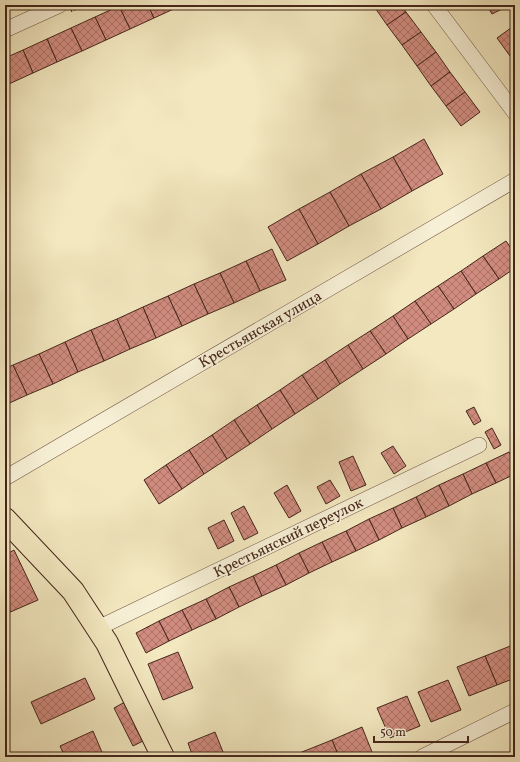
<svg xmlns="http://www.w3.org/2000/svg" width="520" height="762" font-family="Vollkorn,serif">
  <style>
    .building { fill: url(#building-cross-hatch); stroke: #45261b }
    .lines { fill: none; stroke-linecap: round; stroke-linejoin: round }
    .street-casing { stroke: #705644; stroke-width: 16 }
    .primary-casing { stroke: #45261b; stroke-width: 24 }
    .path { stroke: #45261b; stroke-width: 2.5; stroke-dasharray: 1 2; stroke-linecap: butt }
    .street { stroke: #f7f0d6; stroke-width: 15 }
    .primary { stroke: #f3e8c0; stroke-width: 22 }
    .labels { text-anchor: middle; stroke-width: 3.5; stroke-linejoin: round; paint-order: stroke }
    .street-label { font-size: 15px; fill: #45261b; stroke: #f7f0d6 }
  </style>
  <defs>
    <pattern id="building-cross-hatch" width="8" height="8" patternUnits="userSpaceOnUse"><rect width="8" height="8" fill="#d18c7f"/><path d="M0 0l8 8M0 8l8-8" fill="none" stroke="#ab7267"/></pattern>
  </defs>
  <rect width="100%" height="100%" fill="#f3e8c0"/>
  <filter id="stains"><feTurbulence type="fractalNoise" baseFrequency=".005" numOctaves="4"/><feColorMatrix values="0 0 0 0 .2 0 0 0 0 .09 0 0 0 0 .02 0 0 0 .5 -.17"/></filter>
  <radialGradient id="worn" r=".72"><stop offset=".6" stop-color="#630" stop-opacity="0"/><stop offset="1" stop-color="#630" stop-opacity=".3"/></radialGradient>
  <!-- building -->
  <g class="building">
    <polygon points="121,5 148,5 154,18 130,29 119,6"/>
    <polygon points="148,5 177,5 178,7 154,18"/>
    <polygon points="373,5 401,5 406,12 387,25"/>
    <polygon points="487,5 510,5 492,14"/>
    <polygon points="119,6 130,29 106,40 95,17"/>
    <polygon points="406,12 421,32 402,45 387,25"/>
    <polygon points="95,17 106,40 82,51 71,28"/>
    <polygon points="515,25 515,63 497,38"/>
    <polygon points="71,28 82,51 57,62 47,39"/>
    <polygon points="421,32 436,52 417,66 402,45"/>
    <polygon points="47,39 57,62 33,73 23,50"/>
    <polygon points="23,50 33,73 9,84 5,75 5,58"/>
    <polygon points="436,52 450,72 431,86 417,66"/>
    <polygon points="450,72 465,92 446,106 431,86"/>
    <polygon points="465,92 480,112 461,126 446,106"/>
    <polygon points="424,139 443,174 412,191 393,157"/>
    <polygon points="393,157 412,191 381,209 361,174"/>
    <polygon points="361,174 381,209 349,226 330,192"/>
    <polygon points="330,192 349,226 318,244 299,209"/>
    <polygon points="299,209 318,244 287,261 268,227"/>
    <polygon points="506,241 515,254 515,268 499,279 483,256"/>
    <polygon points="272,249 286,280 260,291 246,261"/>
    <polygon points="483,256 499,279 476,294 461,271"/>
    <polygon points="246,261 260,291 234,303 220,273"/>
    <polygon points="461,271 476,294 454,309 438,286"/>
    <polygon points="220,273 234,303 208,314 194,284"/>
    <polygon points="194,284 208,314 182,326 168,296"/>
    <polygon points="438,286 454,309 431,324 415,301"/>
    <polygon points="168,296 182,326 156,338 143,307"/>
    <polygon points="415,301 431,324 408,339 393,316"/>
    <polygon points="143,307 156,338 130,349 117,319"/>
    <polygon points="393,316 408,339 386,354 370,331"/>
    <polygon points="117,319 130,349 104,361 91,330"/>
    <polygon points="91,330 104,361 78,372 65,342"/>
    <polygon points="370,331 386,354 363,369 348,345"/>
    <polygon points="65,342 78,372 53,384 39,354"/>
    <polygon points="348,345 363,369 340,384 325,360"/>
    <polygon points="39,354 53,384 27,395 13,365"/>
    <polygon points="325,360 340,384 318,399 302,375"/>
    <polygon points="13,365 27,395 5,405 5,369"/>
    <polygon points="302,375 318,399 295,414 280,390"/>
    <polygon points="280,390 295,414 272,429 257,405"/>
    <polygon points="257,405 272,429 250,444 234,420"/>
    <polygon points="474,407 481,421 474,425 466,411"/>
    <polygon points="234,420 250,444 227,459 212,435"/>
    <polygon points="492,428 501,445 494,449 485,432"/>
    <polygon points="212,435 227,459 204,474 189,450"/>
    <polygon points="393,446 406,466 394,474 381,453"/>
    <polygon points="189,450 204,474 182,489 166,465"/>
    <polygon points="509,452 515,463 515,474 496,483 486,463"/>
    <polygon points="353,456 366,485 351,491 339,462"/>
    <polygon points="486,463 496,483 472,494 463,474"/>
    <polygon points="166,465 182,489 159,504 144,480"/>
    <polygon points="463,474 472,494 449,506 439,485"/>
    <polygon points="330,480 340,496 326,504 317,487"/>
    <polygon points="287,485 301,511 289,518 274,493"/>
    <polygon points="439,485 449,506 426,517 416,497"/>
    <polygon points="416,497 426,517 402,528 393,508"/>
    <polygon points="244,506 258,533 244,540 231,513"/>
    <polygon points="393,508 402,528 379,540 369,519"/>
    <polygon points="369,519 379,540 356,551 346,531"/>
    <polygon points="224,520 234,541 218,549 208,528"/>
    <polygon points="346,531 356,551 332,562 322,542"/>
    <polygon points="322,542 332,562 309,573 299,553"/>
    <polygon points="14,550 38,600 8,613 5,607 5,555"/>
    <polygon points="299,553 309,573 286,585 276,565"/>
    <polygon points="276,565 286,585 262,596 253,576"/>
    <polygon points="253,576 262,596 239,607 229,587"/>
    <polygon points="229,587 239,607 216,619 206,599"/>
    <polygon points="206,599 216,619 192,630 182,610"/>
    <polygon points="182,610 192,630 169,641 159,621"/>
    <polygon points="159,621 169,641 146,653 136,633"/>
    <polygon points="513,645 515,650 515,678 497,685 485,656"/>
    <polygon points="178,652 193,688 163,700 148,664"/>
    <polygon points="485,656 497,685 469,696 457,667"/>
    <polygon points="85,678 95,699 41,724 31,702"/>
    <polygon points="448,680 461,710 431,722 418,692"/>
    <polygon points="407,696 420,726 390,738 377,708"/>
    <polygon points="123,703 128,707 137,722 135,727 143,741 133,746 114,708"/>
    <polygon points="362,727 374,757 339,757 332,740"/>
    <polygon points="93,731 104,757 65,757 60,746"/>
    <polygon points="215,732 225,757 193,757 188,743"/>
    <polygon points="332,740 339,757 304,757 302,752"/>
    <polygon points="515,750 515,757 512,757 510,752"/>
    <polygon points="302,752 304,757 290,757"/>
    <polygon points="510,752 512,757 498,757"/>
  </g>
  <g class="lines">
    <defs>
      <g id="street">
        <polyline points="434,5 515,113"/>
        <polyline points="5,30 60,5"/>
        <polyline points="5,478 515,180"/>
        <polyline points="98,628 479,445"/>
        <polyline points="422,757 515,711"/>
      </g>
      <polyline id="primary" points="5,519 73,591 107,643 163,757"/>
    </defs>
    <!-- street casing -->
    <use href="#street" class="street-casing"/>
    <!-- primary casing -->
    <use href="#primary" class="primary-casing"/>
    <!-- path -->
    <polyline class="path" points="71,11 85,5"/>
    <!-- street -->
    <use href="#street" class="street"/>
    <!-- primary -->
    <use href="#primary" class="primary"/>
  </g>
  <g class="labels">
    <!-- street labels -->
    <g class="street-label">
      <text transform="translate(260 329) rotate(-30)" y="5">Крестьянская улица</text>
      <text transform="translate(288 537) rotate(-26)" y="5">Крестьянский переулок</text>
    </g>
  </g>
  <!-- margin -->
  <rect width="520" height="762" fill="none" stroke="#f3e8c0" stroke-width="20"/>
  <rect x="6" y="6" width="508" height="750" fill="none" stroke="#45261b" stroke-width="2"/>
  <rect x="10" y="10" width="500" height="742" fill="none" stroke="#45261b"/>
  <!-- scale -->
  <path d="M374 736v6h94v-6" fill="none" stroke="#45261b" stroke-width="2"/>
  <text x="380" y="736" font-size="12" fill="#45261b" stroke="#f7f0d6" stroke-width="3" paint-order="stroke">50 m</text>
  <rect width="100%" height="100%" filter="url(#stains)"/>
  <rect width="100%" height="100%" fill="url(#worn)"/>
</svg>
